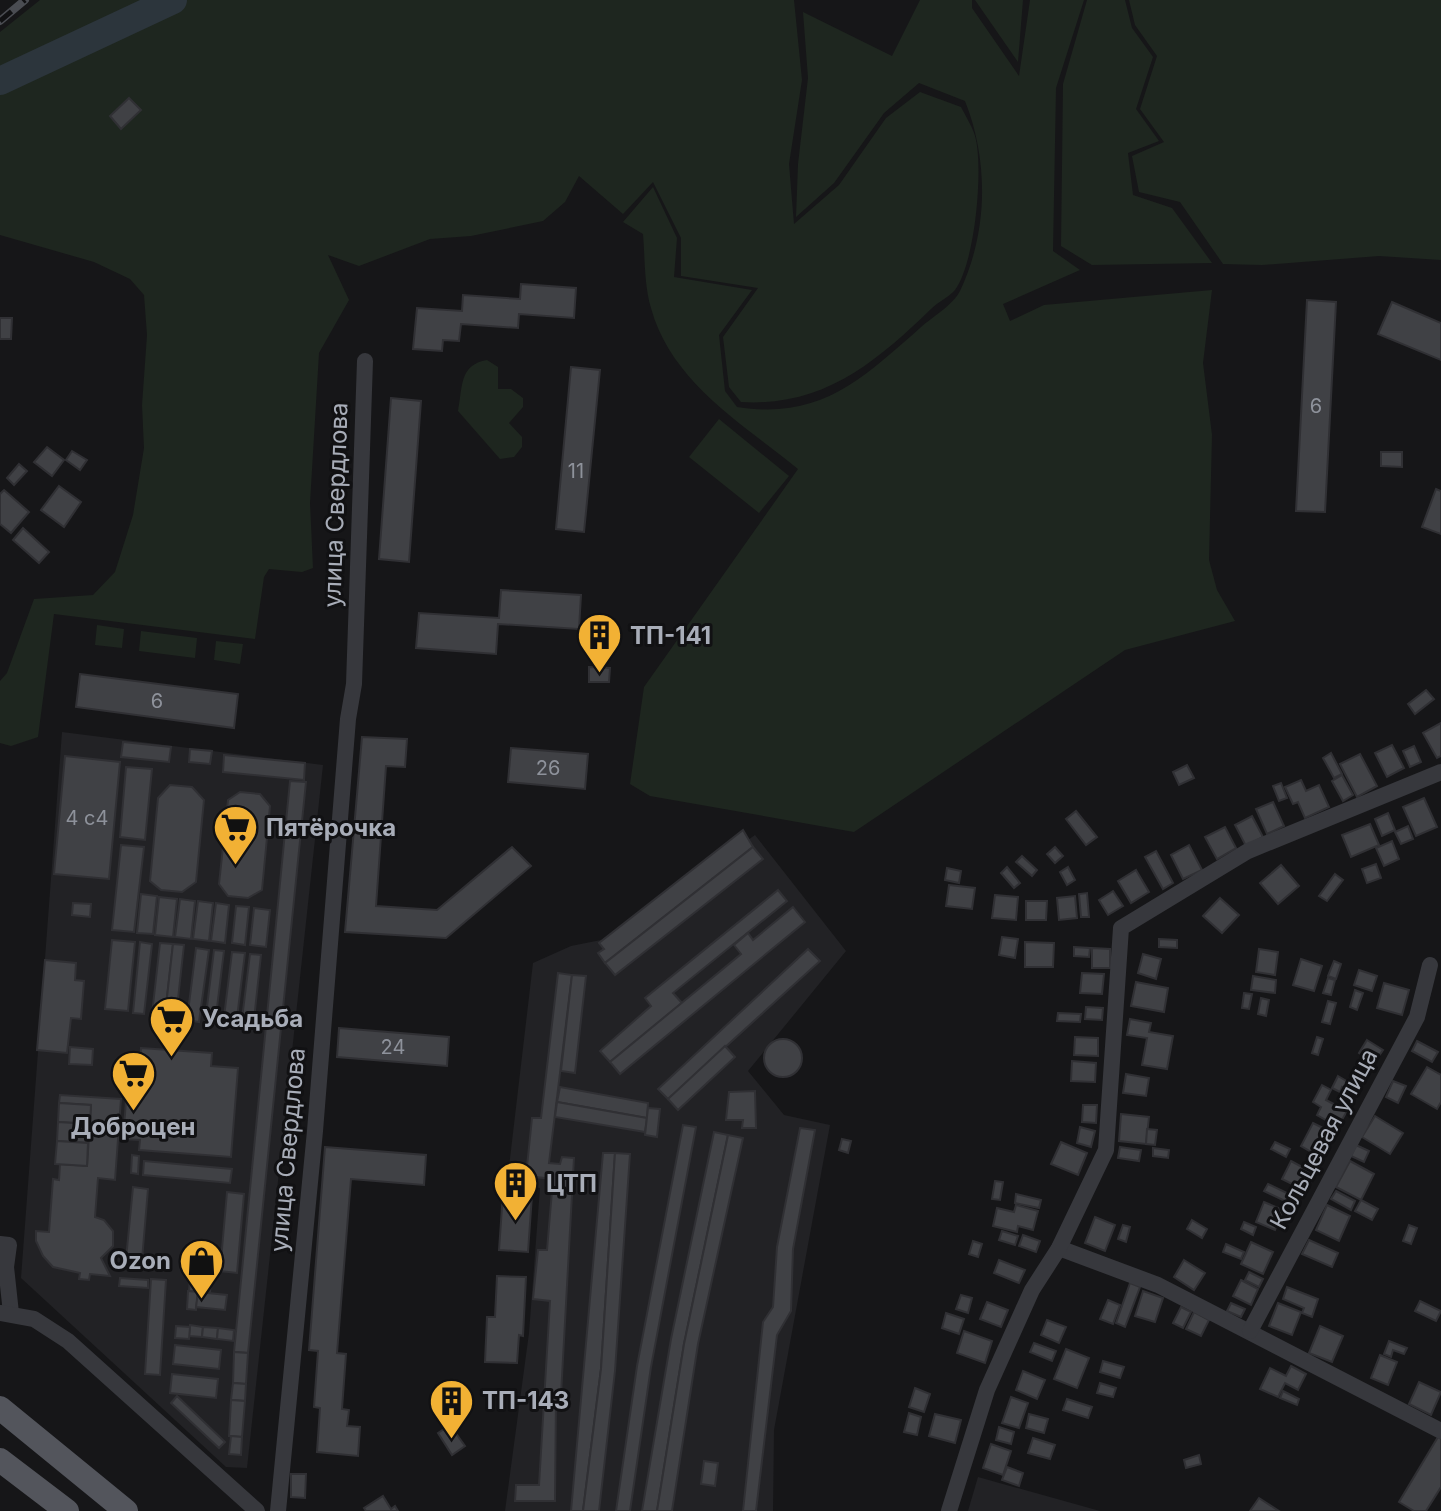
<svg xmlns="http://www.w3.org/2000/svg" width="1441" height="1511" font-family="Inter,sans-serif">
  <style>
    .built { fill: #222225 }
    .green { fill: #1e261f }
    .lines { fill: none; stroke-linecap: round; stroke-linejoin: round }
    .river { stroke: #2c353c; stroke-width: 28 }
    .building { fill: #404145; stroke: #303034; stroke-width: 2 }
    .minor { stroke: #37383d; stroke-width: 16 }
    .primary { stroke: #53555c; stroke-width: 24 }
    .rail-casing { stroke: #4a4c52; stroke-width: 8 }
    .rail { stroke: #111113; stroke-width: 5; stroke-dasharray: 15; stroke-linecap: butt }
    .labels { text-anchor: middle; stroke-width: 6; stroke-linejoin: round; paint-order: stroke }
    .number-label { font-size: 20px; fill: #8e929b }
    .street-label { font-size: 24px; fill: #a8adb8; stroke: #111113 }
    .poi-label { font-size: 24px; font-weight: bold; fill: #a8adb8; stroke: #111113; text-anchor: start }
  </style>
  <rect width="100%" height="100%" fill="#161618"/>
  <!-- built -->
  <g class="built">
    <polygon points="62,732 323,765 247,1468 226,1467 21,1278"/>
    <polygon points="755,835 846,951 748,1071 784,1115 830,1125 774,1430 773,1511 505,1511 529,1333 540,1188 507,1184 533,963 571,946 611,938"/>
    <polygon points="978,1477 1100,1511 968,1511"/>
  </g>
  <!-- green -->
  <g class="green">
    <path d="M40,0H794L802,80L789,164L794,224L839,185L886,118L920,92L961,107C966,117 974,129 976,140C983,173 975,263 955,290C949,297 938,302 931,309C875,363 823,407 741,402L729,387L723,337L758,288L681,276V238L653,182L623,214L579,176L565,202L543,221L471,236L430,239L359,266L328,255L349,300L319,353L310,503L313,568L302,572L269,569L264,577L255,639L54,614L38,737L11,746L0,743V681L7,673L34,599L93,595L115,572L133,515L144,448L142,405L147,335L144,295L130,279L94,262L0,235V32Z"/>
    <path d="M920,0H972V8L1019,76L1030,0H1084L1056,88L1053,251L1080,270L1003,304L1010,321L1044,305L1212,290L1203,363L1212,435L1209,560L1217,590L1235,621L1125,650L854,832L650,796L630,784L644,687L798,469C743,424 671,382 651,308C644,285 645,257 643,234L623,222L653,187L677,238L674,277L752,290L719,335L725,391L737,407C820,420 861,380 920,328C931,318 953,305 960,291C988,232 989,161 965,101L919,83L884,113L834,183L796,217L798,164L808,78L803,12L892,56Z"/>
    <polygon points="975,0 1023,0 1018,62"/>
    <polygon points="1087,0 1125,0 1132,28 1153,57 1136,109 1159,141 1128,153 1133,195 1172,208 1212,263 1092,265 1061,246 1063,84"/>
    <polygon points="1129,0 1441,0 1441,260 1379,256 1262,265 1223,264 1180,202 1139,192 1132,156 1164,142 1140,109 1157,56 1135,25"/>
    <path d="M487,360L498,367V389H511L523,398V407L509,423L522,437V447L514,457L500,459L458,411C463,386 459,365 487,360Z"/>
    <polygon points="719,419 789,476 759,513 689,457"/>
    <polygon points="97,625 124,629 122,648 95,645"/>
    <polygon points="141,631 197,638 195,658 139,651"/>
    <polygon points="216,641 243,644 240,664 214,660"/>
  </g>
  <g class="lines">
    <!-- river -->
    <polyline class="river" points="0,81 173,0"/>
  </g>
  <!-- building -->
  <g class="building">
    <polygon points="129,98 141,110 121,129 110,116"/>
    <polygon points="521,284 576,288 574,318 519,314 518,328 461,324 459,341 443,340 442,351 413,349 417,308 462,311 463,295 520,299"/>
    <polygon points="1307,300 1336,302 1325,512 1296,511"/>
    <polygon points="1392,302 1441,323 1441,360 1378,334"/>
    <polygon points="0,318 12,318 11,339 0,339"/>
    <polygon points="571,367 600,370 584,532 556,529"/>
    <polygon points="391,398 421,401 409,562 379,559"/>
    <polygon points="47,447 64,460 52,476 34,462"/>
    <polygon points="72,451 87,460 80,470 66,460"/>
    <polygon points="1381,452 1402,452 1402,467 1381,466"/>
    <polygon points="19,464 27,471 14,485 7,478"/>
    <polygon points="59,486 81,502 64,527 41,510"/>
    <polygon points="1436,489 1441,491 1441,534 1422,527"/>
    <polygon points="4,490 29,512 11,533 0,524 0,494"/>
    <polygon points="23,528 49,552 39,563 13,540"/>
    <polygon points="501,590 581,595 579,629 498,624 496,654 416,648 419,613 499,618"/>
    <polygon points="589,667 610,668 609,682 589,682"/>
    <polygon points="80,674 238,694 234,728 76,707"/>
    <polygon points="1426,690 1434,699 1415,714 1408,704"/>
    <polygon points="1441,723 1441,756 1437,758 1423,733"/>
    <polygon points="362,737 407,739 405,767 386,766 376,906 437,910 512,847 531,866 446,938 345,932"/>
    <polygon points="123,742 171,747 169,762 121,757"/>
    <polygon points="1392,745 1404,768 1387,777 1375,753"/>
    <polygon points="1414,746 1421,762 1410,767 1403,751"/>
    <polygon points="511,748 588,754 585,789 508,782"/>
    <polygon points="190,749 212,751 210,764 189,762"/>
    <polygon points="1331,753 1342,774 1334,778 1323,758"/>
    <polygon points="1360,754 1377,786 1357,797 1340,764"/>
    <polygon points="224,755 305,763 304,780 223,772"/>
    <polygon points="65,756 120,762 109,879 54,874"/>
    <polygon points="1187,765 1194,778 1179,785 1173,772"/>
    <polygon points="126,767 152,769 145,840 120,837"/>
    <polygon points="1342,775 1353,795 1343,801 1332,781"/>
    <polygon points="1301,780 1306,791 1319,785 1329,807 1305,818 1298,802 1293,804 1285,787"/>
    <polygon points="290,781 306,782 248,1353 234,1352"/>
    <polygon points="1281,783 1287,798 1279,801 1273,786"/>
    <polygon points="170,785 192,787 204,800 196,882 182,892 161,890 150,881 158,798"/>
    <polygon points="240,792 260,794 270,806 262,890 248,898 228,896 219,884 228,800"/>
    <polygon points="1424,798 1437,827 1416,836 1403,807"/>
    <polygon points="1273,802 1284,826 1267,834 1256,809"/>
    <polygon points="1076,811 1097,837 1086,845 1066,819"/>
    <polygon points="1388,813 1395,830 1382,836 1375,819"/>
    <polygon points="1252,816 1263,837 1246,846 1235,825"/>
    <polygon points="1370,824 1379,845 1351,857 1342,835"/>
    <polygon points="1408,826 1413,839 1401,844 1395,832"/>
    <polygon points="1225,827 1236,848 1217,859 1205,837"/>
    <polygon points="743,830 753,847 605,963 598,953 604,949 599,943"/>
    <polygon points="1392,841 1399,859 1384,866 1376,848"/>
    <polygon points="121,845 144,847 134,932 112,930"/>
    <polygon points="1189,845 1202,870 1183,879 1171,855"/>
    <polygon points="753,847 763,859 615,975 605,963"/>
    <polygon points="1055,847 1063,856 1055,863 1047,854"/>
    <polygon points="1156,851 1173,883 1163,889 1145,857"/>
    <polygon points="1022,856 1037,870 1032,876 1016,862"/>
    <polygon points="1376,864 1381,878 1367,883 1362,869"/>
    <polygon points="1281,865 1299,886 1278,904 1260,883"/>
    <polygon points="1007,867 1020,883 1014,888 1001,873"/>
    <polygon points="1068,867 1075,880 1067,885 1060,872"/>
    <polygon points="947,868 961,871 959,883 945,880"/>
    <polygon points="1136,870 1149,892 1131,903 1118,881"/>
    <polygon points="1335,874 1343,880 1327,901 1319,896"/>
    <polygon points="949,885 975,888 972,909 946,906"/>
    <polygon points="778,890 787,901 673,993 682,1003 610,1062 600,1051 651,1006 645,998"/>
    <polygon points="1113,891 1123,906 1108,915 1099,900"/>
    <polygon points="1087,893 1089,917 1081,917 1079,894"/>
    <polygon points="141,894 157,896 153,934 137,933"/>
    <polygon points="995,895 1018,897 1016,920 992,918"/>
    <polygon points="1075,896 1077,918 1059,920 1057,898"/>
    <polygon points="159,897 177,899 173,937 155,935"/>
    <polygon points="1220,898 1239,915 1222,933 1203,916"/>
    <polygon points="180,899 195,901 191,939 175,937"/>
    <polygon points="198,901 213,903 209,941 193,939"/>
    <polygon points="1026,901 1047,901 1046,920 1026,920"/>
    <polygon points="73,903 91,904 90,917 72,915"/>
    <polygon points="216,903 229,905 225,943 211,941"/>
    <polygon points="236,906 249,907 245,945 232,943"/>
    <polygon points="793,907 805,922 620,1074 610,1062 741,954 734,945 748,933 753,940"/>
    <polygon points="254,908 270,910 266,947 250,945"/>
    <polygon points="1002,937 1018,939 1015,958 999,955"/>
    <polygon points="1159,939 1177,940 1177,948 1159,947"/>
    <polygon points="112,940 135,942 128,1011 105,1009"/>
    <polygon points="140,942 152,944 144,1014 133,1013"/>
    <polygon points="1025,942 1054,943 1053,967 1025,967"/>
    <polygon points="160,943 173,944 165,1015 152,1014"/>
    <polygon points="173,944 184,945 176,1017 165,1015"/>
    <polygon points="1074,947 1090,948 1089,957 1074,956"/>
    <polygon points="196,948 209,950 199,1022 187,1020"/>
    <polygon points="1092,948 1110,949 1110,968 1092,968"/>
    <polygon points="808,949 820,961 668,1099 658,1089"/>
    <polygon points="1259,949 1278,952 1275,975 1256,972"/>
    <polygon points="214,950 224,951 215,1024 205,1023"/>
    <polygon points="232,952 245,953 236,1026 223,1025"/>
    <polygon points="250,954 261,955 253,1029 241,1027"/>
    <polygon points="1143,954 1161,959 1156,979 1138,973"/>
    <polygon points="1301,959 1322,966 1314,991 1293,985"/>
    <polygon points="45,960 76,963 75,980 84,981 81,1019 71,1018 67,1053 37,1050"/>
    <polygon points="1334,961 1341,964 1336,979 1328,976"/>
    <polygon points="1359,970 1377,976 1372,991 1354,985"/>
    <polygon points="558,973 572,975 549,1163 560,1164 562,1157 574,1158 561,1395 556,1396 555,1501 515,1501 516,1485 539,1485 550,1301 533,1299 538,1250 547,1250 553,1179 526,1176 532,1118 541,1118"/>
    <polygon points="1082,973 1104,974 1102,994 1080,993"/>
    <polygon points="572,975 586,976 575,1073 561,1071"/>
    <polygon points="1253,976 1276,980 1275,993 1251,990"/>
    <polygon points="1328,978 1335,980 1331,995 1323,993"/>
    <polygon points="1136,982 1168,988 1164,1012 1131,1006"/>
    <polygon points="1384,983 1409,990 1402,1015 1377,1008"/>
    <polygon points="1355,990 1363,993 1357,1010 1350,1007"/>
    <polygon points="1244,993 1252,994 1249,1009 1242,1008"/>
    <polygon points="1261,998 1269,1000 1266,1016 1258,1014"/>
    <polygon points="1328,1001 1336,1003 1330,1024 1322,1022"/>
    <polygon points="1086,1007 1103,1008 1102,1020 1085,1019"/>
    <polygon points="1058,1013 1081,1014 1080,1022 1057,1021"/>
    <polygon points="1130,1019 1151,1023 1149,1032 1173,1036 1167,1069 1142,1065 1147,1038 1127,1035"/>
    <polygon points="339,1028 449,1037 447,1066 337,1057"/>
    <polygon points="1075,1037 1098,1038 1098,1056 1074,1055"/>
    <polygon points="1317,1037 1323,1039 1318,1055 1312,1053"/>
    <circle cx="783" cy="1058" r="19"/>
    <polygon points="1367,1040 1383,1050 1374,1063 1359,1053"/>
    <polygon points="1417,1041 1438,1052 1432,1062 1412,1051"/>
    <polygon points="725,1046 735,1057 678,1110 668,1099"/>
    <polygon points="70,1047 93,1049 92,1065 69,1064"/>
    <polygon points="141,1048 212,1053 211,1066 238,1068 231,1157 139,1150 140,1140 123,1139 126,1101 132,1102 135,1062 140,1062"/>
    <polygon points="1072,1061 1096,1063 1095,1082 1071,1081"/>
    <polygon points="1427,1067 1441,1075 1441,1102 1437,1109 1411,1094"/>
    <polygon points="1126,1074 1149,1078 1146,1096 1123,1093"/>
    <polygon points="1338,1076 1358,1088 1355,1094 1342,1087 1340,1092 1332,1088"/>
    <polygon points="1393,1081 1406,1086 1398,1103 1386,1097"/>
    <polygon points="1322,1085 1331,1090 1326,1100 1347,1111 1338,1127 1317,1115 1321,1107 1313,1102"/>
    <polygon points="560,1087 648,1103 647,1118 557,1102"/>
    <polygon points="755,1091 756,1128 742,1128 743,1120 726,1120 729,1092"/>
    <polygon points="60,1095 121,1099 115,1180 98,1178 95,1217 104,1220 113,1231 113,1246 101,1258 110,1276 90,1274 89,1280 79,1279 80,1273 53,1267 43,1256 36,1241 36,1231 49,1232 53,1179 59,1180 60,1164 87,1166 91,1105 59,1103"/>
    <polygon points="557,1102 647,1118 645,1132 555,1117"/>
    <polygon points="59,1103 91,1105 90,1124 58,1122"/>
    <polygon points="1083,1105 1097,1105 1096,1123 1082,1122"/>
    <polygon points="648,1108 660,1109 657,1137 645,1135"/>
    <polygon points="1121,1114 1149,1117 1146,1144 1119,1141"/>
    <polygon points="1375,1116 1403,1133 1390,1154 1362,1137"/>
    <polygon points="58,1122 90,1124 88,1143 57,1141"/>
    <polygon points="1313,1123 1335,1134 1322,1158 1301,1146"/>
    <polygon points="683,1125 696,1127 651,1367 630,1511 616,1511 637,1366"/>
    <polygon points="1080,1127 1095,1131 1091,1147 1077,1143"/>
    <polygon points="800,1128 815,1130 793,1249 791,1311 777,1335 756,1511 743,1511 763,1322 773,1307 777,1247"/>
    <polygon points="1147,1129 1157,1130 1155,1145 1146,1144"/>
    <polygon points="714,1132 728,1135 684,1344 657,1511 642,1511 671,1339"/>
    <polygon points="728,1135 743,1138 698,1344 672,1511 657,1511 684,1344"/>
    <polygon points="842,1139 851,1141 848,1153 839,1150"/>
    <polygon points="57,1141 88,1143 87,1166 55,1164"/>
    <polygon points="1061,1142 1087,1153 1078,1175 1051,1164"/>
    <polygon points="1275,1142 1290,1149 1286,1157 1271,1149"/>
    <polygon points="1356,1145 1369,1151 1364,1162 1351,1156"/>
    <polygon points="325,1147 426,1155 424,1185 351,1179 337,1353 346,1354 342,1409 349,1410 347,1426 360,1427 358,1456 317,1452 320,1408 314,1407 318,1351 309,1350"/>
    <polygon points="1120,1147 1141,1150 1139,1161 1118,1158"/>
    <polygon points="1153,1148 1169,1150 1168,1158 1153,1156"/>
    <polygon points="603,1153 615,1153 601,1369 583,1511 571,1511"/>
    <polygon points="615,1153 630,1154 615,1371 599,1511 583,1511 601,1369"/>
    <polygon points="132,1155 139,1156 138,1174 131,1173"/>
    <polygon points="144,1161 232,1169 230,1183 143,1175"/>
    <polygon points="1291,1161 1315,1174 1306,1191 1282,1179"/>
    <polygon points="1350,1161 1374,1174 1361,1200 1336,1187"/>
    <polygon points="995,1181 1003,1182 1000,1200 992,1199"/>
    <polygon points="1268,1184 1291,1195 1287,1202 1264,1191"/>
    <polygon points="133,1187 148,1189 142,1260 126,1259"/>
    <polygon points="1336,1191 1355,1201 1351,1210 1331,1199"/>
    <polygon points="227,1192 244,1194 237,1273 220,1271"/>
    <polygon points="503,1193 532,1195 528,1252 499,1250"/>
    <polygon points="1016,1194 1041,1200 1039,1208 1015,1203"/>
    <polygon points="1361,1200 1378,1209 1372,1220 1355,1211"/>
    <polygon points="1264,1202 1283,1210 1275,1230 1256,1222"/>
    <polygon points="1016,1205 1038,1211 1033,1230 1018,1226 1017,1232 993,1226 997,1208 1014,1212"/>
    <polygon points="1327,1205 1350,1216 1339,1241 1316,1230"/>
    <polygon points="1095,1217 1115,1225 1105,1251 1085,1243"/>
    <polygon points="1192,1220 1207,1229 1202,1238 1187,1229"/>
    <polygon points="1244,1222 1256,1227 1253,1235 1241,1229"/>
    <polygon points="1123,1225 1130,1227 1126,1242 1118,1239"/>
    <polygon points="1409,1225 1417,1228 1411,1244 1403,1241"/>
    <polygon points="1002,1231 1018,1236 1015,1245 999,1240"/>
    <polygon points="1023,1235 1040,1241 1036,1252 1019,1246"/>
    <polygon points="1309,1240 1338,1253 1332,1267 1302,1254"/>
    <polygon points="973,1241 982,1244 978,1257 969,1254"/>
    <polygon points="1251,1242 1273,1252 1263,1274 1241,1264"/>
    <polygon points="1226,1244 1244,1252 1241,1259 1223,1252"/>
    <polygon points="999,1260 1025,1270 1019,1283 994,1273"/>
    <polygon points="1184,1260 1205,1273 1194,1290 1174,1277"/>
    <polygon points="190,1267 212,1268 211,1281 190,1279"/>
    <polygon points="1249,1272 1263,1279 1259,1287 1245,1280"/>
    <polygon points="497,1276 526,1277 523,1336 519,1335 517,1363 485,1362 487,1317 495,1317"/>
    <polygon points="120,1278 148,1280 148,1288 119,1286"/>
    <polygon points="151,1279 166,1280 160,1375 145,1374"/>
    <polygon points="190,1279 211,1281 210,1292 189,1291"/>
    <polygon points="1241,1280 1258,1289 1251,1305 1233,1296"/>
    <polygon points="1130,1283 1140,1287 1125,1327 1116,1323"/>
    <polygon points="1287,1287 1318,1299 1312,1317 1302,1313 1304,1308 1283,1299"/>
    <polygon points="188,1291 198,1292 196,1310 187,1309"/>
    <polygon points="1143,1291 1163,1298 1155,1322 1135,1316"/>
    <polygon points="198,1292 227,1295 225,1310 196,1307"/>
    <polygon points="961,1295 972,1298 968,1313 956,1309"/>
    <polygon points="1108,1300 1120,1305 1113,1324 1100,1319"/>
    <polygon points="1420,1301 1441,1311 1436,1321 1415,1311"/>
    <polygon points="987,1302 1008,1310 1001,1327 980,1319"/>
    <polygon points="1231,1303 1245,1309 1241,1317 1227,1311"/>
    <polygon points="1278,1303 1301,1312 1292,1335 1269,1326"/>
    <polygon points="1181,1307 1191,1312 1183,1328 1173,1323"/>
    <polygon points="1194,1312 1209,1320 1201,1336 1186,1329"/>
    <polygon points="946,1313 964,1319 959,1334 942,1328"/>
    <polygon points="1047,1320 1066,1327 1059,1343 1041,1335"/>
    <polygon points="190,1325 203,1327 202,1337 189,1336"/>
    <polygon points="176,1326 190,1327 189,1339 175,1338"/>
    <polygon points="1320,1326 1343,1336 1332,1362 1309,1353"/>
    <polygon points="203,1327 218,1328 217,1339 202,1337"/>
    <polygon points="218,1328 234,1330 233,1341 217,1339"/>
    <polygon points="964,1331 992,1341 985,1363 957,1353"/>
    <polygon points="1389,1341 1407,1348 1404,1354 1393,1350 1391,1357 1384,1354"/>
    <polygon points="1034,1343 1056,1351 1052,1361 1030,1352"/>
    <polygon points="175,1345 221,1350 219,1369 173,1364"/>
    <polygon points="1066,1349 1089,1358 1077,1388 1054,1379"/>
    <polygon points="234,1352 248,1353 246,1384 233,1383"/>
    <polygon points="1380,1355 1397,1362 1388,1385 1371,1378"/>
    <polygon points="1103,1361 1124,1367 1120,1378 1100,1372"/>
    <polygon points="1291,1366 1306,1374 1298,1390 1285,1383 1278,1397 1260,1389 1270,1368 1286,1376"/>
    <polygon points="1023,1371 1045,1380 1037,1399 1016,1390"/>
    <polygon points="172,1374 218,1379 216,1398 170,1393"/>
    <polygon points="1419,1382 1441,1392 1431,1415 1409,1404"/>
    <polygon points="233,1383 246,1384 245,1401 231,1400"/>
    <polygon points="1100,1383 1116,1388 1113,1397 1097,1393"/>
    <polygon points="915,1388 930,1394 924,1412 909,1407"/>
    <polygon points="1283,1391 1299,1399 1297,1405 1280,1398"/>
    <polygon points="177,1396 225,1442 219,1448 171,1403"/>
    <polygon points="1011,1397 1028,1403 1019,1428 1002,1423"/>
    <polygon points="1067,1399 1092,1407 1088,1418 1063,1410"/>
    <polygon points="231,1400 245,1401 242,1437 229,1436"/>
    <polygon points="909,1413 921,1417 917,1435 904,1432"/>
    <polygon points="935,1414 961,1420 955,1443 929,1436"/>
    <polygon points="1029,1414 1048,1419 1044,1433 1026,1428"/>
    <polygon points="450,1425 465,1446 452,1455 438,1433"/>
    <polygon points="999,1427 1014,1432 1011,1444 996,1440"/>
    <polygon points="231,1436 242,1437 241,1455 229,1454"/>
    <polygon points="1438,1437 1441,1439 1441,1487 1426,1511 1414,1511 1399,1502"/>
    <polygon points="1033,1438 1055,1445 1050,1459 1028,1453"/>
    <polygon points="991,1444 1011,1451 1003,1475 983,1468"/>
    <polygon points="1199,1455 1201,1464 1186,1468 1184,1460"/>
    <polygon points="704,1461 718,1463 715,1486 701,1484"/>
    <polygon points="1007,1467 1023,1473 1019,1486 1002,1480"/>
    <polygon points="291,1474 306,1474 305,1498 291,1497"/>
    <polygon points="383,1496 391,1509 395,1506 398,1511 366,1511 364,1508"/>
    <polygon points="1259,1498 1279,1511 1250,1511"/>
  </g>
  <g class="lines">
    <!-- minor -->
    <g class="minor">
      <polyline points="0,1244 9,1245 6,1267 11,1313"/>
      <polyline points="1059,1248 1158,1285 1441,1431"/>
      <polyline points="0,1313 34,1319 68,1341 257,1511"/>
      <polyline points="1250,1331 1417,1017 1430,965"/>
      <polyline points="278,1511 315,1131 348,719 354,684 365,361"/>
      <polyline points="949,1511 987,1390 1032,1290 1059,1248 1106,1150 1121,928 1248,851 1441,772"/>
    </g>
    <!-- primary -->
    <g class="primary">
      <polyline points="0,1408 126,1511"/>
      <polyline points="0,1460 67,1511"/>
    </g>
    <defs>
      <polyline id="rail" points="0,21 25,0"/>
    </defs>
    <!-- rail casing -->
    <use href="#rail" class="rail-casing"/>
    <!-- rail -->
    <use href="#rail" class="rail"/>
  </g>
  <!-- icons -->
  <defs>
    <symbol id="building-pin" viewBox="-11 -11 22 30"><path d="M0 17L-7.5 6A9.5 9.5 0 1 1 7.5 6Z" fill="#f2b134" stroke="#111113"/><path d="M-4-6H4V6H1V3H-1V6H-4ZM-2.5-4.3h1.7v1.8h-1.7ZM.8-4.3h1.7v1.8H.8ZM-2.5-1h1.7V.8h-1.7ZM.8-1h1.7V.8H.8Z" fill="#111"/></symbol>
    <symbol id="supermarket-pin" viewBox="-11 -11 22 30"><path d="M0 17L-7.5 6A9.5 9.5 0 1 1 7.5 6Z" fill="#f2b134" stroke="#111113"/><path d="M-6-5.5h2.5l.6 2H6L4.5 2H-2.5L-4.4-4H-6ZM-1.5 3.2a1.3 1.3 0 1 0 .1 0ZM3 3.2a1.3 1.3 0 1 0 .1 0Z" fill="#111"/></symbol>
    <symbol id="shop-pin" viewBox="-11 -11 22 30"><path d="M0 17L-7.5 6A9.5 9.5 0 1 1 7.5 6Z" fill="#f2b134" stroke="#111113"/><path d="M-5-2.5h2.3a2.7 3.5 0 0 1 5.4 0H5L5.5 6h-11ZM-1.5-2.5h3a1.5 2.3 0 0 0-3 0Z" fill="#111"/></symbol>
  </defs>
  <g fill-rule="evenodd">
    <use href="#building-pin" x="574" y="610" width="51" height="69"/>
    <use href="#supermarket-pin" x="210" y="802" width="51" height="69"/>
    <use href="#supermarket-pin" x="146" y="994" width="51" height="69"/>
    <use href="#supermarket-pin" x="108" y="1048" width="51" height="69"/>
    <use href="#building-pin" x="490" y="1158" width="51" height="69"/>
    <use href="#shop-pin" x="176" y="1236" width="51" height="69"/>
    <use href="#building-pin" x="426" y="1376" width="51" height="69"/>
  </g>
  <g class="labels">
    <!-- number labels -->
    <g class="number-label">
      <text x="1316" y="413">6</text>
      <text x="576" y="478">11</text>
      <text x="157" y="708">6</text>
      <text x="548" y="775">26</text>
      <text x="87" y="825">4 с4</text>
      <text x="393" y="1054">24</text>
    </g>
    <!-- street labels -->
    <g class="street-label">
      <text transform="translate(336 505) rotate(-88)" y="8">улица Свердлова</text>
      <text transform="translate(1324 1139) rotate(-62)" y="8">Кольцевая улица</text>
      <text transform="translate(288 1150) rotate(-85)" y="8">улица Свердлова</text>
    </g>
    <!-- poi labels -->
    <g class="poi-label">
      <text x="630" y="644">ТП-141</text>
      <text x="266" y="836">Пятёрочка</text>
      <text x="202" y="1027">Усадьба</text>
      <text x="133" y="1135" text-anchor="middle">Доброцен</text>
      <text x="546" y="1192">ЦТП</text>
      <text x="171" y="1269" text-anchor="end">Ozon</text>
      <text x="482" y="1409">ТП-143</text>
    </g>
  </g>
</svg>
